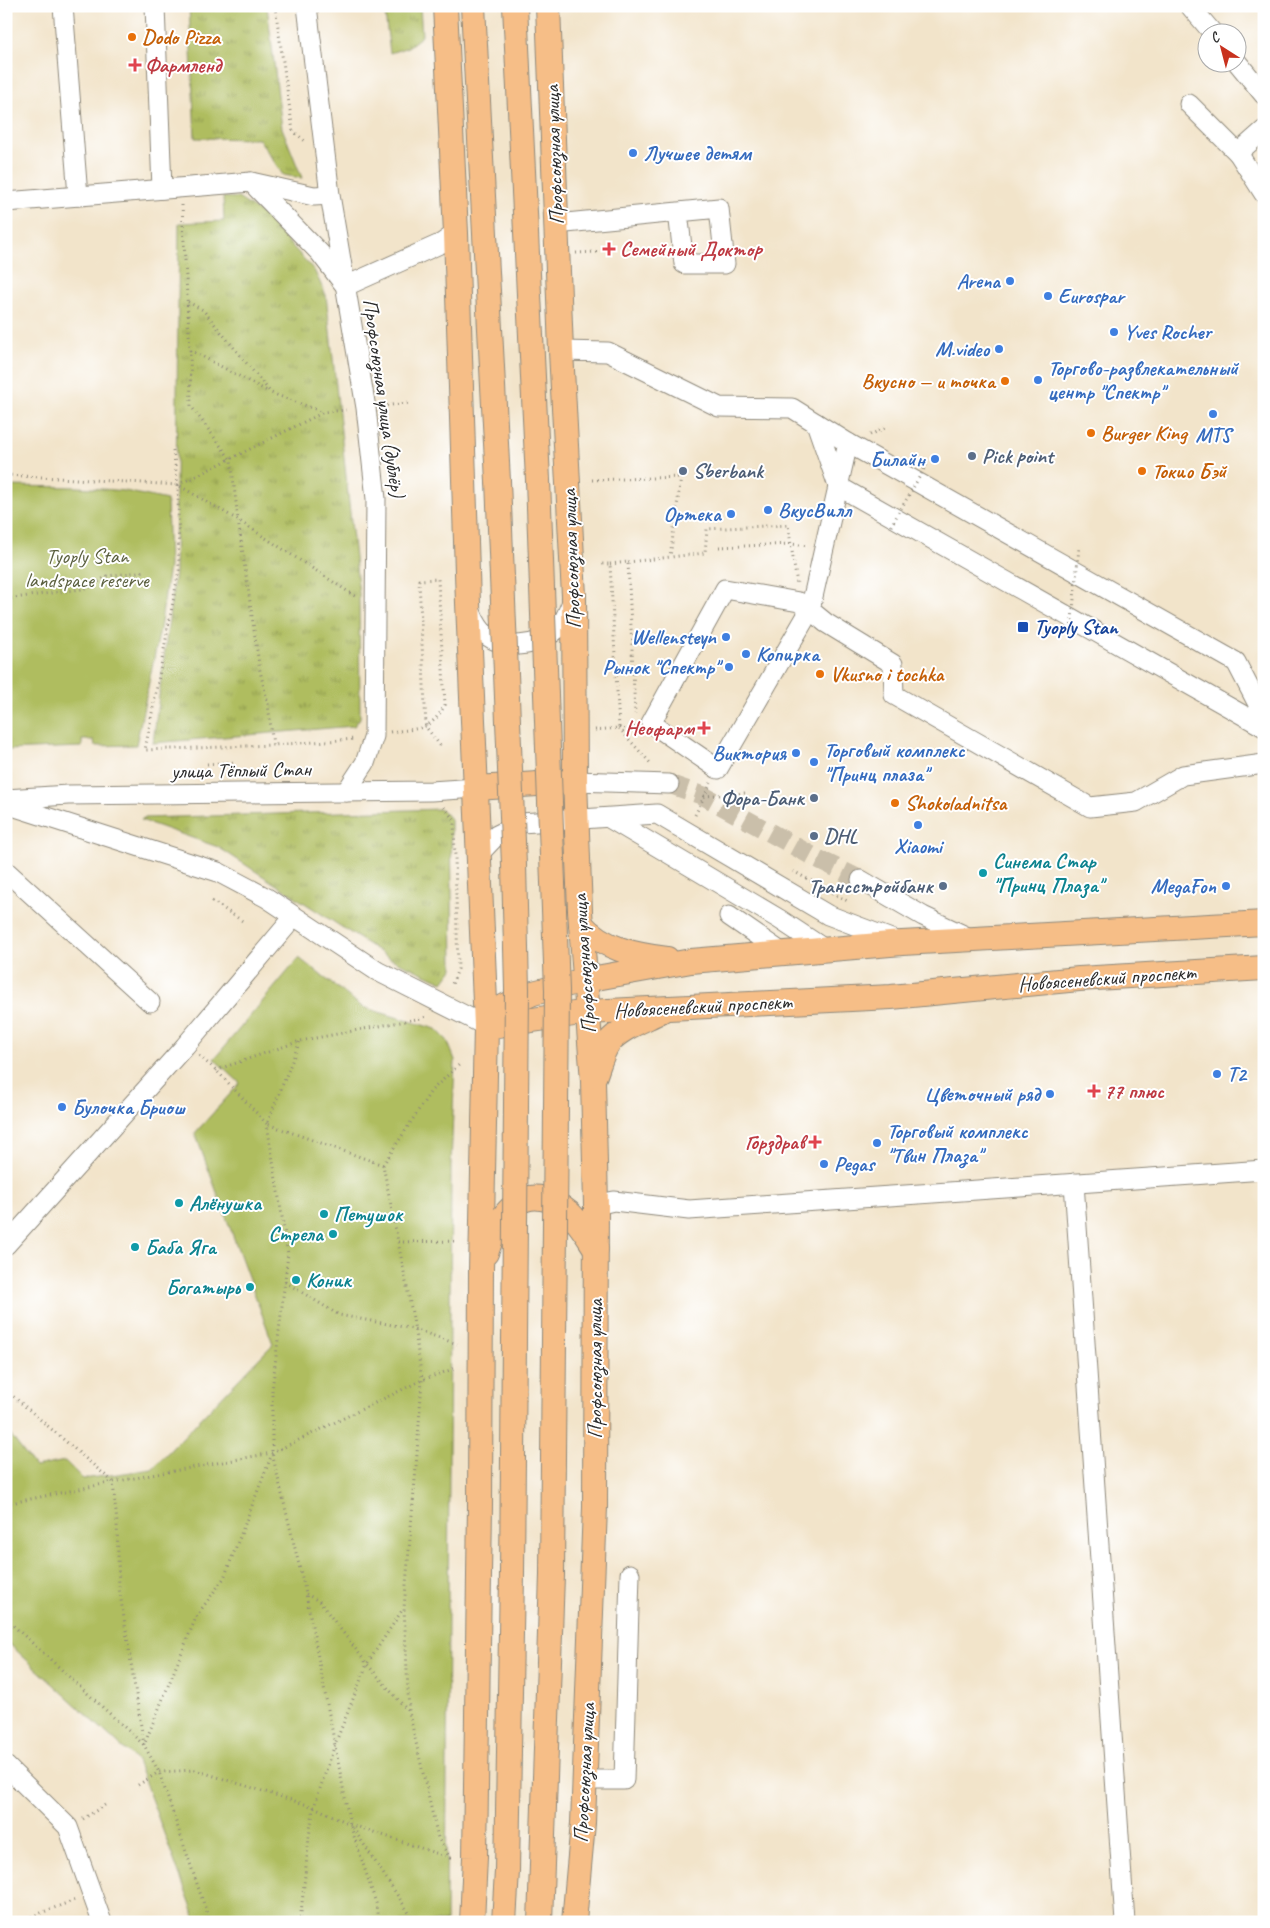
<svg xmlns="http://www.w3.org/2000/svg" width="1270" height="1928" font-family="Caveat,sans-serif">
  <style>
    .grass { fill: url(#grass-tufts); stroke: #6d7445 }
    .park { fill: #afbd5f; stroke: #6d7445 }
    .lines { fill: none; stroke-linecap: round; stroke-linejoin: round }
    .minor-tunnel { stroke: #cabfaa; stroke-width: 19; stroke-dasharray: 19 9; stroke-linecap: butt }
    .minor-casing { stroke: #8e887a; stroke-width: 21 }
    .major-casing { stroke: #8e887a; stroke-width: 26 }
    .path { stroke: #8e887a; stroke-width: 3; stroke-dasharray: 1 4; stroke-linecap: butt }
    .minor { stroke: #fff; stroke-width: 19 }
    .major { stroke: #f6be87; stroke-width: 24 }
    .major-bridge-casing { stroke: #8e887a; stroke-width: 26; stroke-linecap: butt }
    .path-bridge { stroke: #8e887a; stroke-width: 3; stroke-dasharray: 1 4; stroke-linecap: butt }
    .major-bridge { stroke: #f6be87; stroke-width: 24 }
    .food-dot { fill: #e8710a; stroke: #fff; stroke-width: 2 }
    .health-dot { fill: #e0444e; stroke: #fff; stroke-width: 2 }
    .shop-dot { fill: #3f7fe0; stroke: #fff; stroke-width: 2 }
    .service-dot { fill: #5c6f8a; stroke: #fff; stroke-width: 2 }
    .transit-dot { fill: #1a4fb4; stroke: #fff; stroke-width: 2 }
    .culture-dot { fill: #0f9aa8; stroke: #fff; stroke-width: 2 }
    .labels { text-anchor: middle; stroke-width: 4; stroke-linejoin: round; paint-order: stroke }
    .food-label { font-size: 21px; font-weight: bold; fill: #c56008; stroke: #fff; text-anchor: start }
    .health-label { font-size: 21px; font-weight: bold; fill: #be3a42; stroke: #fff; text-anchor: start }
    .shop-label { font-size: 21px; font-weight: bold; fill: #366cbe; stroke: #fff; text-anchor: start }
    .street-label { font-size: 21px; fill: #2b2b2b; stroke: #fff }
    .service-label { font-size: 21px; font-weight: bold; fill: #4e5e75; stroke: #fff; text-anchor: start }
    .park-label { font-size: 21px; fill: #595e3d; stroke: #fff }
    .transit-label { font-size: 21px; font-weight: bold; fill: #164399; stroke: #fff; text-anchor: start }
    .culture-label { font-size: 21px; font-weight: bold; fill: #0d838f; stroke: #fff; text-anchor: start }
  </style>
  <defs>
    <pattern id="grass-tufts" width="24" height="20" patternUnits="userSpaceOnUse" patternTransform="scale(1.25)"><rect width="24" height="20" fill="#afbd5f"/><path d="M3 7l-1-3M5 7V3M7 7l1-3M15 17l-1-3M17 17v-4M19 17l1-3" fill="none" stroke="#8f9a4f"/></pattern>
  </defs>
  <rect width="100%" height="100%" fill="#fff"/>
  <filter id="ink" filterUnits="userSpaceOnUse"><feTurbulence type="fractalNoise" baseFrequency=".02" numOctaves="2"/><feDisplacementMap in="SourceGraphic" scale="10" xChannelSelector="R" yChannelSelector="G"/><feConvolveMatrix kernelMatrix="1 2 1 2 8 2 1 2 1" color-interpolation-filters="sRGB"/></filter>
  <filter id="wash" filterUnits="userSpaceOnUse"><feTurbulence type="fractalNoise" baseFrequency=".0096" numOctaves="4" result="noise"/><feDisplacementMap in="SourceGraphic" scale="20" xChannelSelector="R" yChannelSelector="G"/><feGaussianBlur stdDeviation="1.12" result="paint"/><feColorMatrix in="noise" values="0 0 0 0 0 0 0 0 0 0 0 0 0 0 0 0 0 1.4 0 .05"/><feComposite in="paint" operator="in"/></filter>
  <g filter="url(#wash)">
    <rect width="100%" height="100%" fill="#f2e4ca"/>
    <!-- grass -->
    <g class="grass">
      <polygon points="189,6 267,6 282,128 302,178 283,175 259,139 195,138"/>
      <polygon points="384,6 420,6 422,36 408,47 390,53"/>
      <polygon points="223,197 238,198 263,214 314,270 326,295 359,594 360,718 354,726 153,743 175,572 179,223 224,221"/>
      <polygon points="441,809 451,820 453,969 443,982 391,959 218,847 141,820 143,818"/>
    </g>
    <!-- park -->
    <g class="park">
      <polygon points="6,486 79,487 125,491 167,500 169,566 160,629 136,745 95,746 94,740 82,740 82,747 6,750"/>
      <polygon points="299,958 362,1007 436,1029 447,1040 455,1060 451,1165 446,1922 197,1922 137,1761 6,1641 6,1429 35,1467 65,1461 83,1479 152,1469 273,1344 195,1133 240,1083 214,1059"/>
    </g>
  </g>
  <g filter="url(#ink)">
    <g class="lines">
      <!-- minor-tunnel -->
      <polyline class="minor-tunnel" points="669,784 704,796 816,858 861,880"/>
      <defs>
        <g id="minor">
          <polyline points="63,6 78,196"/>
          <polyline points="155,6 162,189"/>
          <polyline points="307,6 330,195 366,408 376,499 374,736 365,763 346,792"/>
          <polyline points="1190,6 1212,32"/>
          <polyline points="1237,62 1264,95"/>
          <polyline points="1189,104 1238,153"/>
          <polyline points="1264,130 1238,153 1264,194"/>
          <polyline points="251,182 320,253 343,283"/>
          <polyline points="6,202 251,182 314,196 330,195"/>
          <polyline points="556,224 719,208 725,264 684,264 678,212"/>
          <polyline points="346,286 442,243 456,233"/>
          <polyline points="561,351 608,352 719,407 792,408 848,443 1236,662 1264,716"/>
          <polyline points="816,423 838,486 1264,727"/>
          <polyline points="848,443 810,610 826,623 893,664 894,695 1090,807 1136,802 1183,775 1264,764"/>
          <polygon points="725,589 799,602 810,610 718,769 651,723"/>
          <path d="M469,606C472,615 476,624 482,631C502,652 539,648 559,627C566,619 569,609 573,599"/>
          <polyline points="575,781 669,784"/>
          <polyline points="6,799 68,795 431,791 476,788"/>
          <polyline points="6,804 218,872 267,898 377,971 486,1026"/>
          <polyline points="609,818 779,919 826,950"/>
          <polyline points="479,854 497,835 521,823 657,814 828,915 899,942"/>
          <polyline points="6,871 150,1002"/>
          <polyline points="861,880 923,916 972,939"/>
          <polyline points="729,916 784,954"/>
          <polyline points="1074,1183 1125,1922"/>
          <polyline points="596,1205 614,1201 689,1210 1264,1170"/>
          <polyline points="6,1245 185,1046 294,917"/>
          <polyline points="6,1766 68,1827 102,1922"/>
          <polyline points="584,1780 624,1780 630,1574"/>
        </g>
        <g id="major">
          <polyline points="445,6 456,233 468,603 486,1026 481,1270 480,1505 475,1857 472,1922"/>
          <polyline points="473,6 498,481"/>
          <polyline points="515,6 538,480"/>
          <polyline points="548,6 561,351 574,596 575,781 580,911 593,1081 596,1205 595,1507 583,1823 574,1922"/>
          <polyline points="476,788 569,782"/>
          <path d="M581,924C603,949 635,955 667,959"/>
          <polyline points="498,1025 588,1012 891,997 1079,979 1264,968"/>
          <polyline points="486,1026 505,1006 533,993 585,980 691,961 902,943 1264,923"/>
          <path d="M595,1075C599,1064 602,1052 609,1042C621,1028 644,1020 661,1011"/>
          <path d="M486,1253C499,1213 526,1176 568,1212C579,1221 588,1237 596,1249"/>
          <polyline points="504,1922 507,1871 512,1574"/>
          <polyline points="540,1922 552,1575"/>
        </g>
      </defs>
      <!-- minor casing -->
      <use href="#minor" class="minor-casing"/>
      <!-- major casing -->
      <use href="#major" class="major-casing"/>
      <!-- path -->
      <g class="path">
        <polyline points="275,6 293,131 305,141"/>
        <polyline points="182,205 190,350 191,406 231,460 238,520 260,671 268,704 273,745"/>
        <polyline points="576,253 598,252"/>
        <polyline points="188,302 203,310 271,393 323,412"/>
        <polyline points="190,350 269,392"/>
        <polyline points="382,406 410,403"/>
        <polyline points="870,435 885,428"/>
        <polyline points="173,450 178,485 179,570 145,750 273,745 355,739"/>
        <polyline points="6,475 178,485 238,520 358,598"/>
        <polyline points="592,480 681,477 670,557"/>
        <polyline points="178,485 324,412 346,410"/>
        <polyline points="719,547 791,544 808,546"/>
        <polyline points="628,562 705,553 707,529 788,525 797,584"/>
        <polyline points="610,564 628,562 635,714"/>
        <polyline points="6,599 89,588 107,576 146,571"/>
        <polyline points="619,728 652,765"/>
        <polyline points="619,728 636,727"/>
        <polyline points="595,730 619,728 610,564 599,564"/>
        <path d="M390,732C418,728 430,732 445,705L438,579L419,580L426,727L442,748"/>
        <polyline points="207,764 235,762"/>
        <polyline points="731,794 744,802"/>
        <polyline points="704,796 745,793"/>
        <polyline points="444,807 454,820 458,969 452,984"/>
        <polyline points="695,815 711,783"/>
        <polyline points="793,871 849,902"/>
        <polyline points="212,901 244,922"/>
        <polyline points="199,1056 216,1070 267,1124 288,1254 272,1391 272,1453 306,1594 350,1824 376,1903 378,1922"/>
        <polyline points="216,1070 300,1041 427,1017"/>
        <polyline points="383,1165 431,1091 460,1064"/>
        <polyline points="398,1242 458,1241"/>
        <polyline points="285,1282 339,1315 414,1329 457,1344"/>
        <polyline points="6,1390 113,1482 117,1523 119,1587 144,1745 197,1615 224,1578 272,1454"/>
        <polyline points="6,1504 113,1482 272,1453 422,1380 456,1368"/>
        <polyline points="306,1594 319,1601 367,1664 408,1711"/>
        <polyline points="6,1619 144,1745 159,1772 210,1922"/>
        <polyline points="138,1785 159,1772 195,1770 314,1807 350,1824 450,1858 438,1838 409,1712 404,1608 416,1468 422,1380 413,1318 383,1165 267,1124 300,1041"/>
        <polyline points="83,1819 108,1803"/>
        <polyline points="353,1828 415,1922"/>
        <polyline points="17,1922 75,1900"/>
        <polyline points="300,1922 310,1829 314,1807 335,1744 367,1664 403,1609"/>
      </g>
      <!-- minor -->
      <use href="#minor" class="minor"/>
      <!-- major -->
      <use href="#major" class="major"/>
      <defs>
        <g id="major-bridge">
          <polyline points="538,480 557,990 552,1575"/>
          <polyline points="498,481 514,865 517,989 512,1574"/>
        </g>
      </defs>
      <!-- major-bridge casing -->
      <use href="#major-bridge" class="major-bridge-casing"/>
      <!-- path-bridge -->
      <g class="path-bridge">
        <polyline points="891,526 928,462"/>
        <polyline points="1071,630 1079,548"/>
      </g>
      <!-- major-bridge -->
      <use href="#major-bridge" class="major-bridge"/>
    </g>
  </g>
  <!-- markers -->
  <g class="food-dot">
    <circle cx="132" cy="37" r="5"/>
    <circle cx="1005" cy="381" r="5"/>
    <circle cx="1091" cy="433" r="5"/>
    <circle cx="1142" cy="471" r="5"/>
    <circle cx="820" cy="674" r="5"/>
    <circle cx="895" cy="803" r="5"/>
  </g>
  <g class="health-dot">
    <path d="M132.5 57.5h5v5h5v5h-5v5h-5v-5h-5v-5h5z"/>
    <path d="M606.5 241.5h5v5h5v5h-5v5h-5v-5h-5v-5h5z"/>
    <path d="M701.5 720.5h5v5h5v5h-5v5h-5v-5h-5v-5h5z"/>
    <path d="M1091.5 1083.5h5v5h5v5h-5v5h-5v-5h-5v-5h5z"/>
    <path d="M812.5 1134.5h5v5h5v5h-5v5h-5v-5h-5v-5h5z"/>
  </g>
  <g class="shop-dot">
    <circle cx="633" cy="153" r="5"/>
    <circle cx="1010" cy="281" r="5"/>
    <circle cx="1048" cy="296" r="5"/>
    <circle cx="1114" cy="332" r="5"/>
    <circle cx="999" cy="349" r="5"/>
    <circle cx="1038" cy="380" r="5"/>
    <circle cx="1213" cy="414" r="5"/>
    <circle cx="935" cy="459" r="5"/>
    <circle cx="768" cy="510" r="5"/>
    <circle cx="731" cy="514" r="5"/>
    <circle cx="726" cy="637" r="5"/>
    <circle cx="746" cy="654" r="5"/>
    <circle cx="729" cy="667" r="5"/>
    <circle cx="796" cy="753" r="5"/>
    <circle cx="814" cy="762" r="5"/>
    <circle cx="918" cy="825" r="5"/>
    <circle cx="1226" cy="886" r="5"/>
    <circle cx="1217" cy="1074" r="5"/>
    <circle cx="1050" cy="1094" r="5"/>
    <circle cx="62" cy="1107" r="5"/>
    <circle cx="877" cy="1143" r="5"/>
    <circle cx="824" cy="1164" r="5"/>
  </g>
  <g class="service-dot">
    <circle cx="972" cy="456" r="5"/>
    <circle cx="683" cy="471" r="5"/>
    <circle cx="814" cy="798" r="5"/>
    <circle cx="814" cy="836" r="5"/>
    <circle cx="943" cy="886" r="5"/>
  </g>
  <rect class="transit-dot" x="1017" y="621" width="12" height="12" rx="2.5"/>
  <g class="culture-dot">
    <circle cx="983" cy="873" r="5"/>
    <circle cx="179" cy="1203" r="5"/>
    <circle cx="324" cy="1214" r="5"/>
    <circle cx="333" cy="1234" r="5"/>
    <circle cx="135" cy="1247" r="5"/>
    <circle cx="296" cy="1280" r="5"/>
    <circle cx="250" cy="1287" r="5"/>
  </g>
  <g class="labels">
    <!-- food labels -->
    <g class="food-label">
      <text x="142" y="44">Dodo Pizza</text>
      <text x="995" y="388" text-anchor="end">Вкусно — и точка</text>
      <text x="1101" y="440">Burger King</text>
      <text x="1152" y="478">Токио Бэй</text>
      <text x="830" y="681">Vkusno i tochka</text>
      <text x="905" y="810">Shokoladnitsa</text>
    </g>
    <!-- health labels -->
    <g class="health-label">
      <text x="145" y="72">Фармленд</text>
      <text x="620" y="256">Семейный Доктор</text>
      <text x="694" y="735" text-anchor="end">Неофарм</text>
      <text x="1104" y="1098">77 плюс</text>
      <text x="805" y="1149" text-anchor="end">Горздрав</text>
    </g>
    <!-- shop labels -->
    <g class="shop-label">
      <text x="643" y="160">Лучшее детям</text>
      <text x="1000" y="288" text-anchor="end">Arena</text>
      <text x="1058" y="303">Eurospar</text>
      <text x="1124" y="339">Yves Rocher</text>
      <text x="989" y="356" text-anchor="end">M.video</text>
      <text x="1048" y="375">Торгово-развлекательный<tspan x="1048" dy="24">центр "Спектр"</tspan></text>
      <text x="1213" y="442" text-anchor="middle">MTS</text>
      <text x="925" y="466" text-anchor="end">Билайн</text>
      <text x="778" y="517">ВкусВилл</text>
      <text x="721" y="521" text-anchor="end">Ортека</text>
      <text x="716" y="644" text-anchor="end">Wellensteyn</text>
      <text x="756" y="661">Копирка</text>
      <text x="719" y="674" text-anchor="end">Рынок "Спектр"</text>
      <text x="824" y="757">Торговый комплекс<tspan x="824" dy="24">"Принц плаза"</tspan></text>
      <text x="786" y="760" text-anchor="end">Виктория</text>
      <text x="918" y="853" text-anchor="middle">Xiaomi</text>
      <text x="1216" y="893" text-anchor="end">MegaFon</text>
      <text x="1227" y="1081">T2</text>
      <text x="1040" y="1101" text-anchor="end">Цветочный ряд</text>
      <text x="72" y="1114">Булочка Бриош</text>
      <text x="887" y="1138">Торговый комплекс<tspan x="887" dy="24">"Твин Плаза"</tspan></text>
      <text x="834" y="1171">Pegas</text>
    </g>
    <!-- street labels -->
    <g class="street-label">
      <text transform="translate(554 155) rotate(-92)" y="7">Профсоюзная улица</text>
      <text transform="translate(384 398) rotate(82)" y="7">Профсоюзная улица (дублёр)</text>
      <text transform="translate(571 559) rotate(-92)" y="7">Профсоюзная улица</text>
      <text transform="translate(241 770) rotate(-1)" y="7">улица Тёплый Стан</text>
      <text transform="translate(584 964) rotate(-94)" y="7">Профсоюзная улица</text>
      <text transform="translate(1107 978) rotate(-4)" y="7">Новоясеневский проспект</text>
      <text transform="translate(703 1006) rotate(-3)" y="7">Новоясеневский проспект</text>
      <text transform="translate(595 1369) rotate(-90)" y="7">Профсоюзная улица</text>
      <text transform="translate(584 1773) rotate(-87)" y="7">Профсоюзная улица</text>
    </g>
    <!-- service labels -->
    <g class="service-label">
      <text x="982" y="463">Pick point</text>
      <text x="693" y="478">Sberbank</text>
      <text x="804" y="805" text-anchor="end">Фора-Банк</text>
      <text x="824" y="843">DHL</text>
      <text x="933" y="893" text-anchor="end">Трансстройбанк</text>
    </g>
    <!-- park labels -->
    <g class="park-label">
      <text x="87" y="563">Tyoply Stan<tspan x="87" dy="24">landspace reserve</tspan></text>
    </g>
    <!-- transit labels -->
    <g class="transit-label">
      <text x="1034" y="634">Tyoply Stan</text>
    </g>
    <!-- culture labels -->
    <g class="culture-label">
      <text x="993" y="868">Синема Стар<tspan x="993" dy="24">"Принц Плаза"</tspan></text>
      <text x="189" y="1210">Алёнушка</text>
      <text x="334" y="1221">Петушок</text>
      <text x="323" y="1241" text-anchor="end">Стрела</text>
      <text x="145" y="1254">Баба Яга</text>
      <text x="306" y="1287">Коник</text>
      <text x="240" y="1294" text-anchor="end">Богатырь</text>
    </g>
  </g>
  <!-- margin -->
  <rect width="1270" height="1928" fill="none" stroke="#fff" stroke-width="25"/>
  <!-- north arrow -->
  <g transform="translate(1222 48) rotate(324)"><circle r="24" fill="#ffffff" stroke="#aaaaaa"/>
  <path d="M0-4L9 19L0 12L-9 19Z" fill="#c8321e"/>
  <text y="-8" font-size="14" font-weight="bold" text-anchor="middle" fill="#2b2b2b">С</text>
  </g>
</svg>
